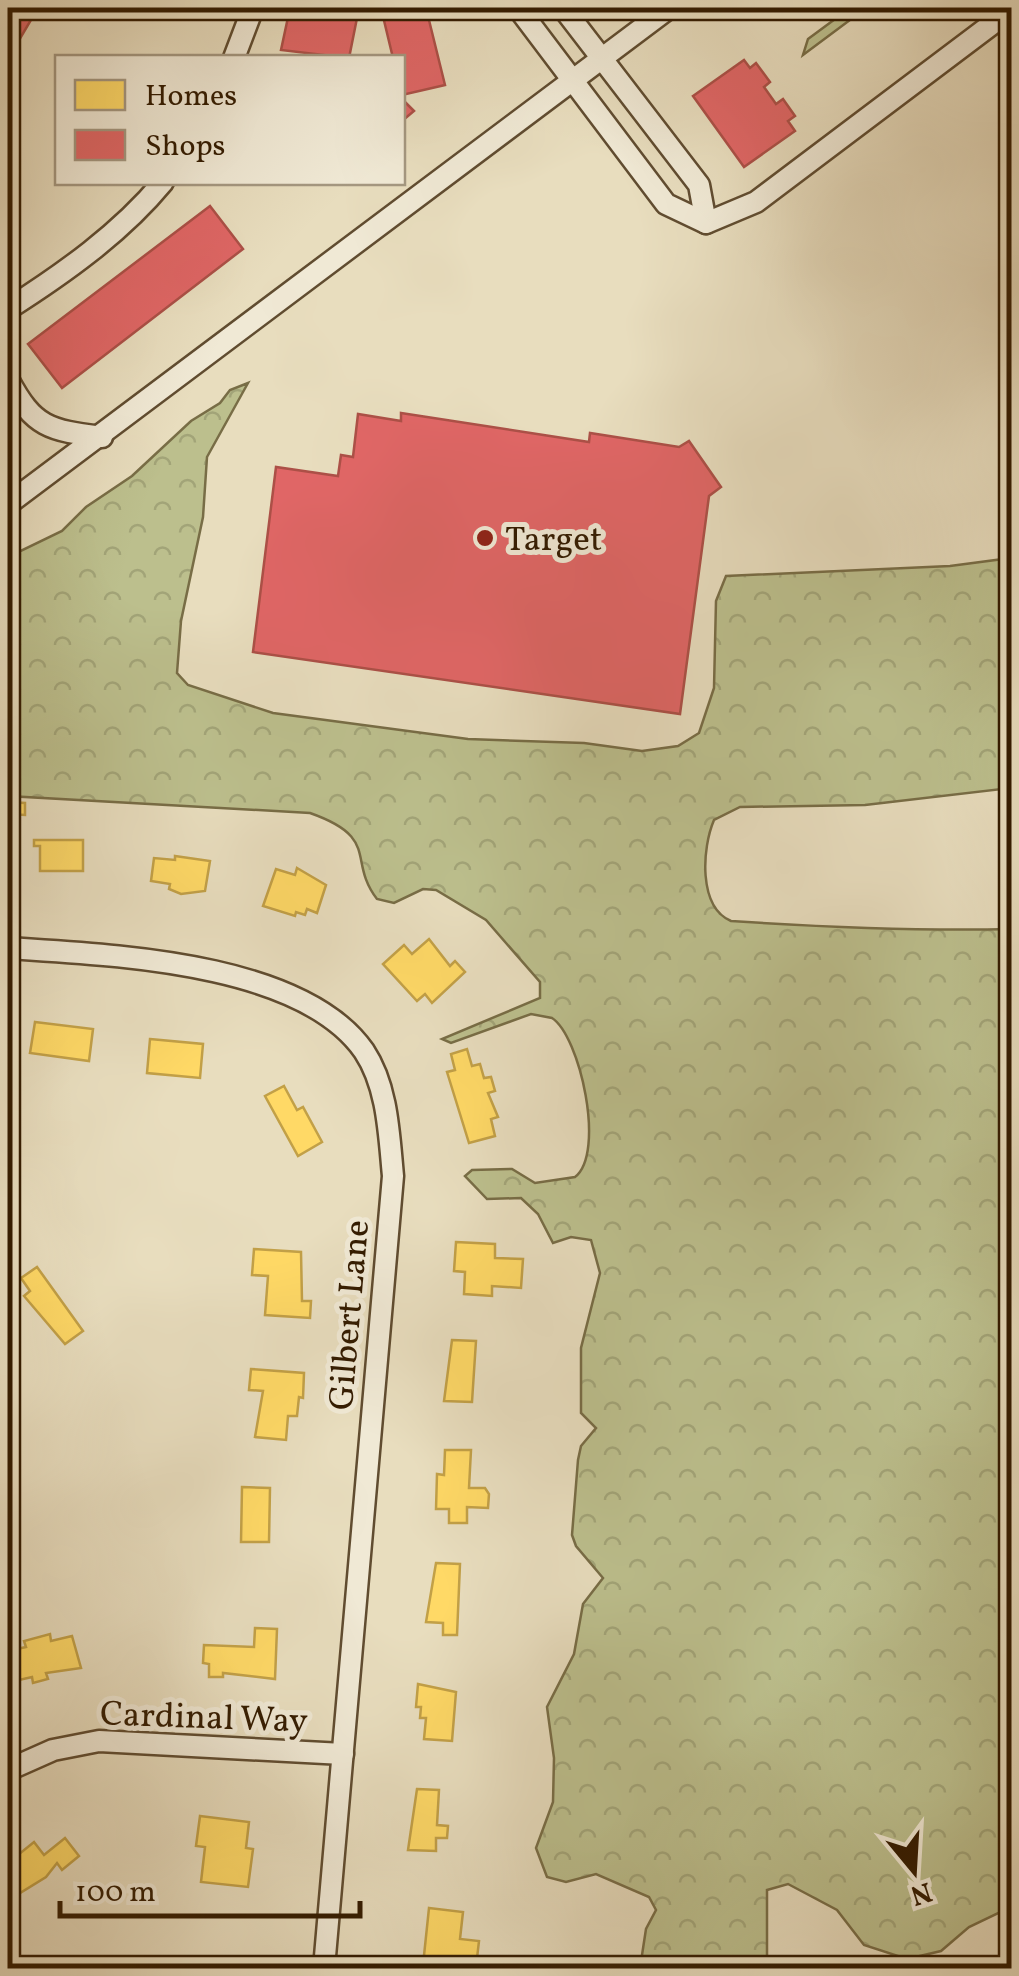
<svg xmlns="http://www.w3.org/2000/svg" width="1019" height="1976" font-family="Vollkorn,serif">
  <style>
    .green { fill: #bcbf8d; stroke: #786d46; stroke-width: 2.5 }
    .forest { fill: url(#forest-crowns); stroke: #786d46; stroke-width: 2.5 }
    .homes { fill: #ffd966; stroke: #c2a047; stroke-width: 2.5 }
    .shops { fill: #e06666; stroke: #ac5047; stroke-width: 2.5 }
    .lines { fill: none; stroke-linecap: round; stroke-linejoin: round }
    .minor-casing { stroke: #604c30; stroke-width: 25 }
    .minor { stroke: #f0e9d5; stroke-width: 20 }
    .poi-dot { fill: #8f2418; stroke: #f0e9d5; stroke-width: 4 }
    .labels { text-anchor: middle; stroke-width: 10; stroke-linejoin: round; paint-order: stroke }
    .poi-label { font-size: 35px; fill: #331b00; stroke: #f0e9d5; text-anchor: start }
    .street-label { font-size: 35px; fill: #331b00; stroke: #f0e9d5 }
  </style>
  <defs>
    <pattern id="forest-crowns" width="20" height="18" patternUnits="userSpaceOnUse" patternTransform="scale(2.5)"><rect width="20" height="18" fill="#bcbf8d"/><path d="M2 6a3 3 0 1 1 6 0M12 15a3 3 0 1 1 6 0" fill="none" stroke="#a2a478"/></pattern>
  </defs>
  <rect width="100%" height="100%" fill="#e8ddbe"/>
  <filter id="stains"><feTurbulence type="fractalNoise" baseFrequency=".002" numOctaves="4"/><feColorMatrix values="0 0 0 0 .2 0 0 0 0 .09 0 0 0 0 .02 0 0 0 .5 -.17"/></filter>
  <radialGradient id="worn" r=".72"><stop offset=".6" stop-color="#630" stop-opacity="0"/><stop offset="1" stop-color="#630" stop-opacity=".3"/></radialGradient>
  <!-- green -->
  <polygon class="green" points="850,8 866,8 803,55 808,39"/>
  <!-- forest -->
  <path class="forest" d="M248,383L207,457L203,517L181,621L177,673L188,685L273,713L468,739L584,743L642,751L678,746L699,733L714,688L716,601L726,576L950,566L1011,558V788L865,805L740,807L714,820C702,848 698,907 731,921C822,927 920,931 1011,929V1907L969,1927L941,1951L907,1959L864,1945L837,1910L788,1884L767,1890V1968H640L646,1929L656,1910L649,1897L596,1874L566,1882L547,1877L536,1848L553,1802L554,1758L547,1707L574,1654L583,1604L603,1578L576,1546L572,1535L578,1460L581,1446L596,1428L581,1413V1348L600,1273L591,1240L571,1237L553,1243L538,1214L521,1198L487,1199L465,1176L472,1170L512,1169L535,1183L575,1177C606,1153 580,1036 552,1018L531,1014L451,1043L442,1039L540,998V982L486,920L436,890L423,889L394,903L377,899C347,860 381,838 310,813L8,796V557L62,531L86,507L132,476L191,421L220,403L230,390Z"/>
  <!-- homes -->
  <g class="homes">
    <polygon points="8,802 25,803 25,815 8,814"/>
    <polygon points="34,840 83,840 83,871 40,871 40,846 34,846"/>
    <polygon points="175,856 210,861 205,891 181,894 169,889 170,884 151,881 154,858 175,860"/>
    <polygon points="297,868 326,885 317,913 307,909 305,915 296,912 295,916 263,906 276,869 295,875"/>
    <polygon points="429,939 450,966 455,961 465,972 432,1003 425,994 417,1001 383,964 404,945 412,954"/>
    <polygon points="35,1022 93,1029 89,1061 30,1053"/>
    <polygon points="150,1039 203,1044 200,1078 147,1073"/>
    <polygon points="467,1049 472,1066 480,1064 484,1078 491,1077 495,1091 488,1093 498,1117 491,1119 495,1136 469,1143 447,1072 455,1070 451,1054"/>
    <polygon points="284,1086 297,1110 303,1107 322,1142 298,1156 265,1096"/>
    <polygon points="456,1242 495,1244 495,1258 523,1259 521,1288 492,1286 492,1296 464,1294 465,1272 454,1271"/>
    <polygon points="254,1249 301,1252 302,1301 311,1301 310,1318 265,1315 268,1276 252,1275"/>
    <polygon points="37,1267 83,1331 65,1344 24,1296 30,1291 21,1278"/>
    <polygon points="452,1340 476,1341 472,1402 444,1401"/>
    <polygon points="251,1369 304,1373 303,1398 299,1397 297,1416 288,1416 286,1440 255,1437 263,1391 249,1390"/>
    <polygon points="445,1450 471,1450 469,1488 485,1488 489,1494 488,1508 467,1507 467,1523 449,1523 449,1509 436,1509 437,1474 444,1475"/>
    <polygon points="242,1487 270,1488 269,1542 241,1542"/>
    <polygon points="436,1563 460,1564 457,1635 443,1635 443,1623 426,1622"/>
    <polygon points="255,1628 277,1629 275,1679 223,1673 223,1677 209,1677 209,1664 203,1663 204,1645 254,1647"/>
    <polygon points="50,1634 51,1641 72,1636 81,1668 46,1673 48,1679 33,1683 32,1677 19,1680 12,1650 26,1647 24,1641"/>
    <polygon points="418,1684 456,1692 452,1741 424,1739 426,1718 420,1718 421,1707 416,1707"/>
    <polygon points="417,1789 439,1790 437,1825 448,1826 447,1838 436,1838 436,1851 408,1850"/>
    <polygon points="200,1816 249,1822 246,1848 253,1849 248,1887 201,1882 205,1847 196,1846"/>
    <polygon points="65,1838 79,1856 62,1870 57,1863 46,1877 20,1893 8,1878 8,1863 34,1842 44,1855"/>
    <polygon points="429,1908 463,1912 460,1939 479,1941 476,1967 423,1965"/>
  </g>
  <!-- shops -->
  <g class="shops">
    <polygon points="8,8 38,8 8,59"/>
    <polygon points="290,8 359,8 349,58 281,50"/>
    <polygon points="381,8 426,8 445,85 402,95 402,58 393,58"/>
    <polygon points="744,60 750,68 756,63 770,82 764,87 776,104 783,99 795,116 788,121 795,131 744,167 693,96"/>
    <polygon points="402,99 414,111 402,121"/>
    <polygon points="210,206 243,249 62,388 28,344"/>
    <polygon points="401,413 589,442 590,433 679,447 689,441 721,487 709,496 680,714 253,652 276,467 338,476 341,455 353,457 358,414 401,421"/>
  </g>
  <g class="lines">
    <defs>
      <g id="minor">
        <polyline points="518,8 666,204 706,223 756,202 1012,9"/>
        <polyline points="563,8 699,185 706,223"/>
        <polyline points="234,58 253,8"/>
        <path d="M8,309C63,274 121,233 163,182"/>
        <path d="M8,379C34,428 49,430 102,437"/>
        <polyline points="8,504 669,8"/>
        <path d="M8,948C109,955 301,961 364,1051C388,1087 389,1135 393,1176L324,1968"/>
        <polyline points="8,1770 53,1750 99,1741 343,1754"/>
      </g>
    </defs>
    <!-- minor casing -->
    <use href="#minor" class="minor-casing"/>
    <!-- minor -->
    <use href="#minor" class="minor"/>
  </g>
  <!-- markers -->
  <circle class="poi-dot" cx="485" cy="538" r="10"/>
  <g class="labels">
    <!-- poi labels -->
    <g class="poi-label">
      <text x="505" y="550">Target</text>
    </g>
    <!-- street labels -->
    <g class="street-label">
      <text transform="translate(348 1315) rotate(-85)" y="12">Gilbert Lane</text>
      <text transform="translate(204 1716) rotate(2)" y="12">Cardinal Way</text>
    </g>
  </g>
  <!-- margin -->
  <rect width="1019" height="1976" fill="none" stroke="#e8ddbe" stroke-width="40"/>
  <rect x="10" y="10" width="999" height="1956" fill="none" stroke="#331b00" stroke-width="5"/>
  <rect x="20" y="20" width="979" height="1936" fill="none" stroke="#331b00" stroke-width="2.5"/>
  <!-- legend -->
  <rect x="55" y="55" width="350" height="130" fill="#f0e9d5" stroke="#a49780" stroke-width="2.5"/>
  <rect x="75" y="80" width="50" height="30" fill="#ffd966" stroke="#a49780" stroke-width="2.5"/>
  <text x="145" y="105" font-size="30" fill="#331b00">Homes</text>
  <rect x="75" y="130" width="50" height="30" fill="#e06666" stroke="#a49780" stroke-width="2.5"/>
  <text x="145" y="155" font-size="30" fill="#331b00">Shops</text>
  <!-- north arrow -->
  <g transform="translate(914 1871) rotate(162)" stroke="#f0e9d5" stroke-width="8" paint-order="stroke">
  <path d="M0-8L18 38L0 25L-18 38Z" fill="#331b00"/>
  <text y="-15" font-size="28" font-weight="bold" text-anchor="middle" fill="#331b00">N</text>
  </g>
  <!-- scale -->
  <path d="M60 1901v15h300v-15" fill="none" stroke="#331b00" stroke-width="5"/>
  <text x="75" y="1901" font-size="30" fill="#331b00" stroke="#f0e9d5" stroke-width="8" paint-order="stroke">100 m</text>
  <rect width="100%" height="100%" filter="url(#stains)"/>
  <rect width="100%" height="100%" fill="url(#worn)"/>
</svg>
